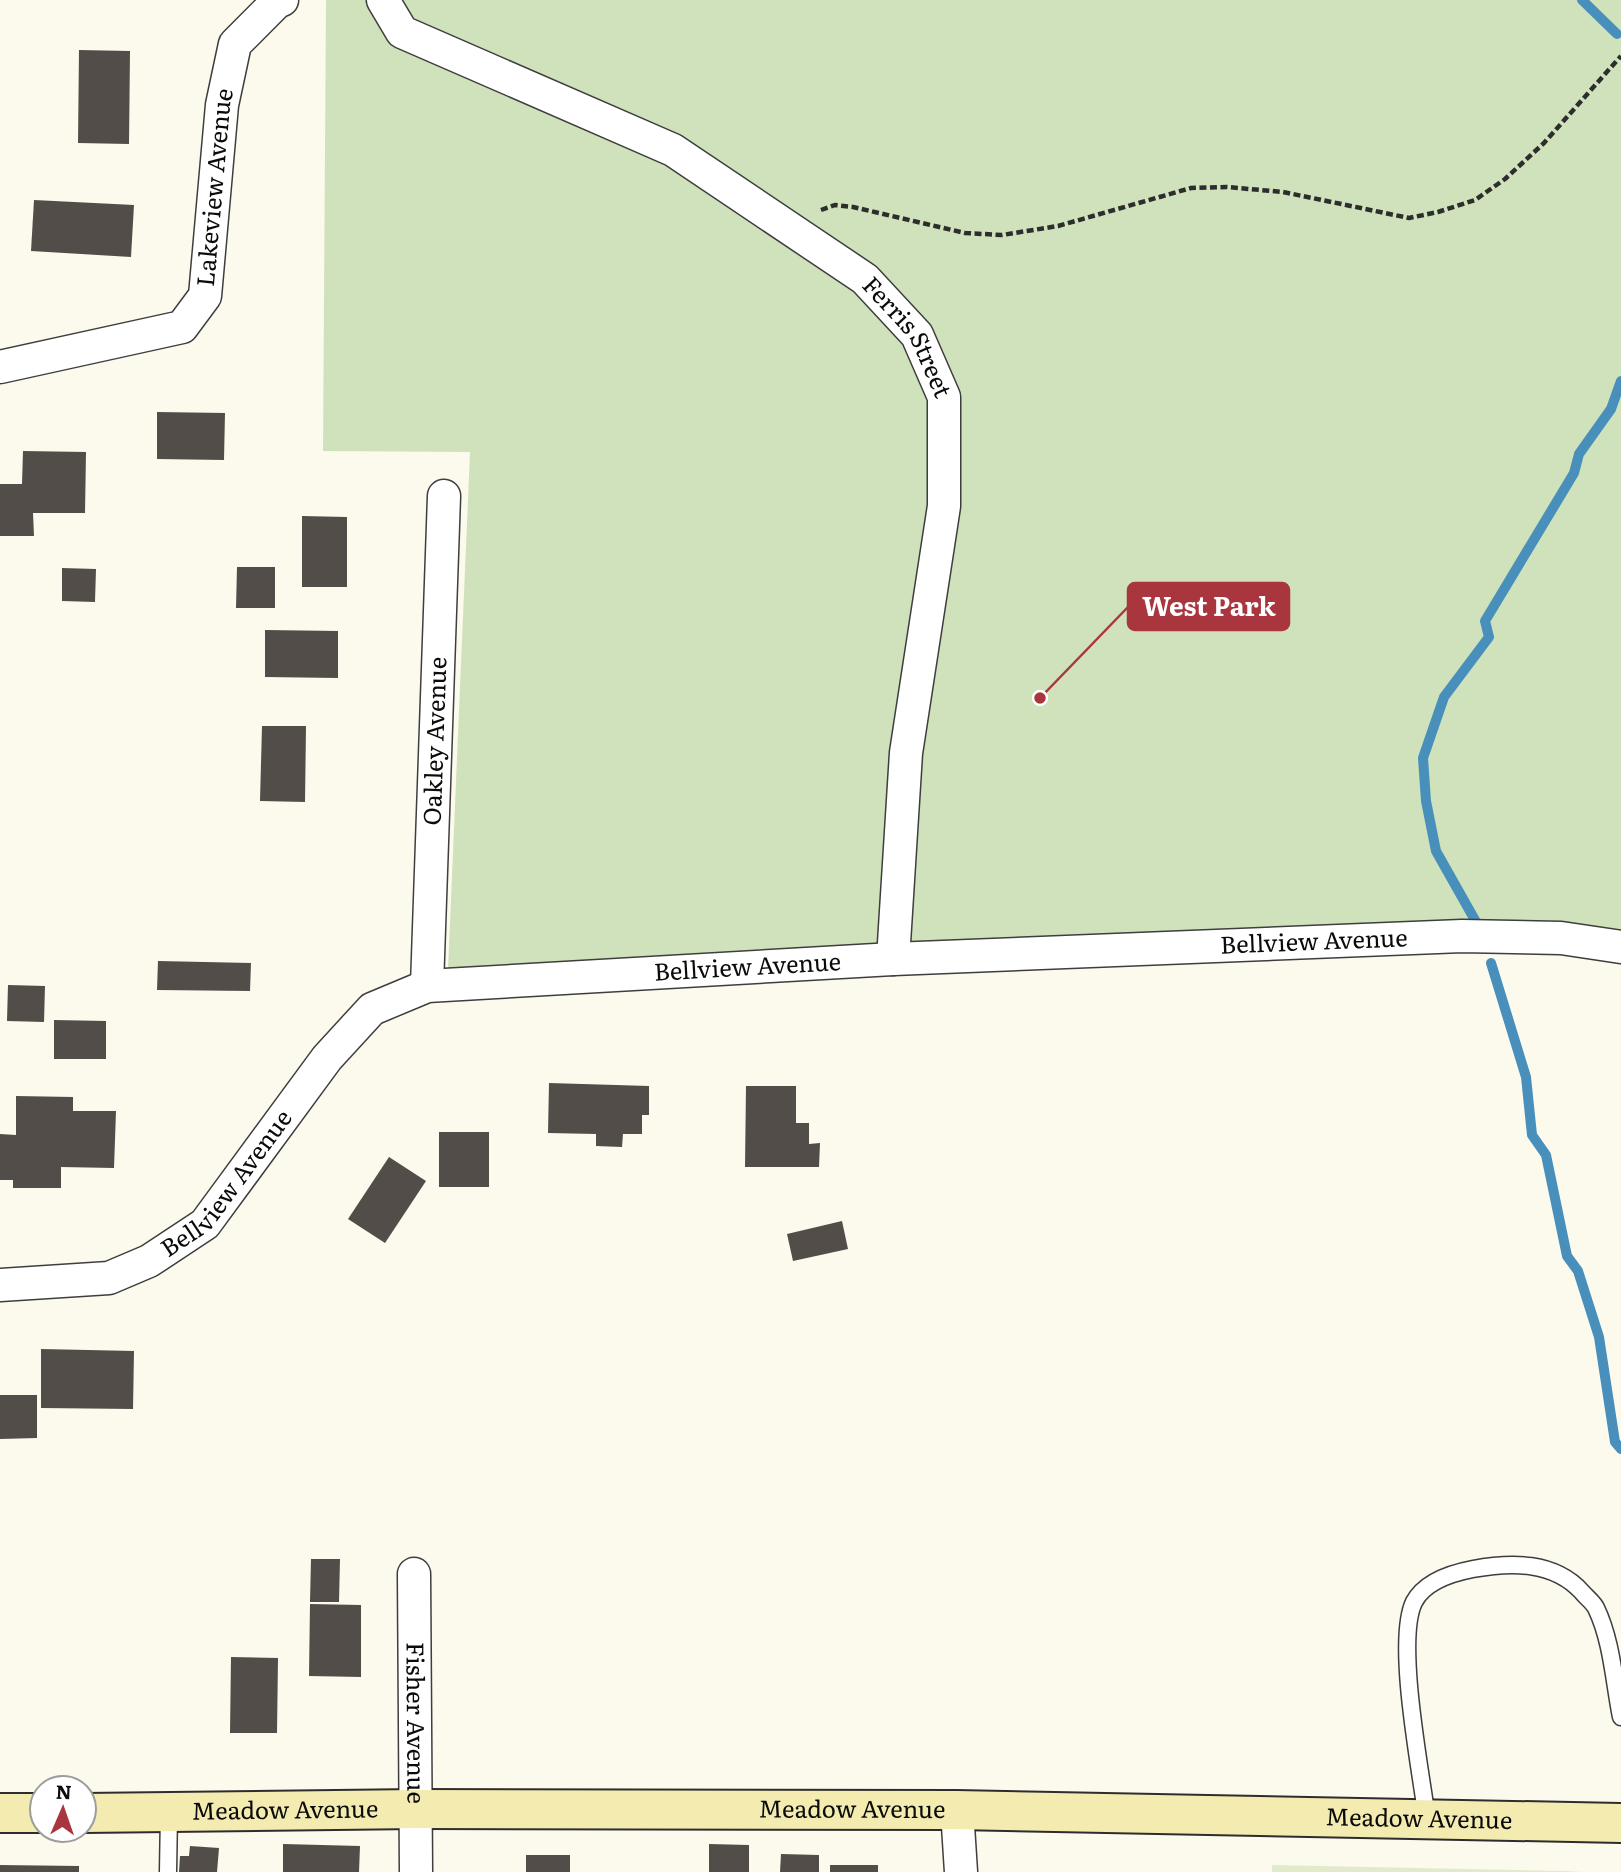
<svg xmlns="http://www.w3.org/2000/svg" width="1621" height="1872" font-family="Literata,serif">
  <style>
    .green { fill: #d0e2bb }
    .pitch { fill: #e1ebcb }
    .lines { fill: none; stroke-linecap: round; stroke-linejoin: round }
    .stream { stroke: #4890bb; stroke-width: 10 }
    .building { fill: #534d49 }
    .lane-casing { stroke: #3e3e3e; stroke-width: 19 }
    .street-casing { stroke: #3e3e3e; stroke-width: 35 }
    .secondary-casing { stroke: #2d2d2d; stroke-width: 42 }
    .path { stroke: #2d2d2d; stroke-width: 4.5; stroke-dasharray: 7 3.5; stroke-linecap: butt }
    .lane { stroke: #fff; stroke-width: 16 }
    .street { stroke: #fff; stroke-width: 32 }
    .secondary { stroke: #f4ebb0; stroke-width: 38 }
    .labels { text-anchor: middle; stroke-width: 7; stroke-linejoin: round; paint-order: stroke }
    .street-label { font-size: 24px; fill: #0b0b0b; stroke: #fff }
    .leader { fill: none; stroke: #a9363f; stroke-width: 2.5 }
    .callout-dot { fill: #a9363f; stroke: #fff; stroke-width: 2.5 }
    .callout { fill: #a9363f; stroke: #a9363f; stroke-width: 2.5 }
    .callout-label { font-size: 26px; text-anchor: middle; font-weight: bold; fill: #fff }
  </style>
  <rect width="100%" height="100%" fill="#fcf9ed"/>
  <!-- green -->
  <polygon class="green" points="326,0 1621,0 1621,951 1283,944 448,970 470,452 323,451"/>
  <!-- pitch -->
  <polygon class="pitch" points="1272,1865 1565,1871 1582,1872 1272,1872"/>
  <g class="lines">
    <!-- stream -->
    <g class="stream">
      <polyline points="1582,0 1617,34"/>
      <polyline points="1480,929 1436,851 1426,801 1423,758 1444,697 1489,637 1485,621 1574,473 1579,454 1611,409 1621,381"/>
      <polyline points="1491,963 1526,1077 1532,1135 1546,1155 1567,1256 1578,1271 1599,1337 1615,1442 1621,1449"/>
    </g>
  </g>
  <!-- building -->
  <g class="building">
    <polygon points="79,50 130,51 129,144 78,143"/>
    <polygon points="34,200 134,205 131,257 31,251"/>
    <polygon points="157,412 225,413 224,460 157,459"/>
    <polygon points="23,451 86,452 85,513 33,513 34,536 0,536 0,484 22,484"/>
    <polygon points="302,516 347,517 347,587 302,587"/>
    <polygon points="237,567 275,567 275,608 236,608"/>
    <polygon points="62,568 96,569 95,602 62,601"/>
    <polygon points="265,630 338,631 338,678 265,677"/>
    <polygon points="262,726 306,726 305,802 260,801"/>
    <polygon points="158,961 251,963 250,991 157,990"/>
    <polygon points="8,985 45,986 44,1022 7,1021"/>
    <polygon points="54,1020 106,1021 106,1059 54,1059"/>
    <polygon points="549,1083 649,1086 649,1115 642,1115 642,1134 623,1134 622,1147 596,1146 596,1134 548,1133"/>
    <polygon points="746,1086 796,1086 796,1123 809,1123 809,1144 820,1143 819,1167 745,1167"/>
    <polygon points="16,1096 73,1097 73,1111 116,1111 114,1168 61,1167 61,1188 13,1188 13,1180 0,1180 0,1134 16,1135"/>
    <rect x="439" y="1132" width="50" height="55"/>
    <polygon points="389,1157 426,1181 385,1243 348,1219"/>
    <polygon points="842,1221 848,1249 793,1261 787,1234"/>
    <polygon points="41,1349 134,1351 133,1409 41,1408"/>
    <polygon points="0,1395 37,1395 37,1438 0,1439"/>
    <polygon points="311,1559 340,1559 339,1602 310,1602"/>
    <polygon points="310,1604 361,1605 361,1677 309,1676"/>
    <polygon points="231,1657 278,1658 277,1733 230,1733"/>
    <polygon points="283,1844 360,1846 359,1872 283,1872"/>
    <polygon points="709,1844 749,1845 749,1872 709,1872"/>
    <polygon points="190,1846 219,1848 217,1872 179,1872 180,1856 189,1856"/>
    <polygon points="781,1854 819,1855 819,1872 780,1872"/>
    <rect x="526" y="1855" width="44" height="17"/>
    <polygon points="0,1865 79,1866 79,1872 0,1872"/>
    <rect x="830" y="1865" width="48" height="7"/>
  </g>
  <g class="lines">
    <defs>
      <g id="lane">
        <path d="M1427,1819C1421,1772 1395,1641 1414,1602C1425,1581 1452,1573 1473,1569C1511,1562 1554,1561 1582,1592C1586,1597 1593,1602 1596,1608C1612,1641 1614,1682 1621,1717"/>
        <polyline points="168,1872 169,1813"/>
      </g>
      <g id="street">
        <path id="s1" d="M383,0L402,32L673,150L865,279L917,335L944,397V506L906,753L893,959"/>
        <path id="s2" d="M0,367L182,327L205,296L222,105L235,44L277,2L282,0"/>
        <path id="s3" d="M427,986L444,496"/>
        <path id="s4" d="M0,1285L109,1278L149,1261L205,1224L327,1058L372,1009L427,986L893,959L1462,936L1561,938L1621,947"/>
        <path id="s5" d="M414,1574L416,1872"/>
        <polyline points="957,1810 961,1872"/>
      </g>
      <g id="secondary">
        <polyline points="0,1813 42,1813"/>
        <path id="s6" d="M84,1813L417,1809L957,1810L1621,1823"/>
      </g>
    </defs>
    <!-- lane casing -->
    <use href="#lane" class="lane-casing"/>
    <!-- street casing -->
    <use href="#street" class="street-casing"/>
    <!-- secondary casing -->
    <use href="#secondary" class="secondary-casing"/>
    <!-- path -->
    <polyline class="path" points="821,210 835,205 853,207 965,233 1002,235 1058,226 1191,188 1227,187 1283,192 1409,218 1438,212 1475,200 1505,179 1544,143 1621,56"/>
    <!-- lane -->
    <use href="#lane" class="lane"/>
    <!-- street -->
    <use href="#street" class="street"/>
    <!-- secondary -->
    <use href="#secondary" class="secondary"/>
  </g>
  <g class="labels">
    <!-- street labels -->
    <g class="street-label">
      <text dy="8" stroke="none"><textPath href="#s2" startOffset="334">Lakeview Avenue</textPath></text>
      <text dy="8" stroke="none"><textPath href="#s1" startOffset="637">Ferris Street</textPath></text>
      <text dy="8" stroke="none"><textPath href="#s3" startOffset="245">Oakley Avenue</textPath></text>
      <text dy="8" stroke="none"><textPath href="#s4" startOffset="1440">Bellview Avenue</textPath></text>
      <text dy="8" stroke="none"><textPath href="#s4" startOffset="873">Bellview Avenue</textPath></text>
      <text dy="8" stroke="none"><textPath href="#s4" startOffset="264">Bellview Avenue</textPath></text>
      <text dy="8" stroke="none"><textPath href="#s5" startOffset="149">Fisher Avenue</textPath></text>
      <text dy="8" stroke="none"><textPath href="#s6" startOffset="768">Meadow Avenue</textPath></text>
      <text dy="8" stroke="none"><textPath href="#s6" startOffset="201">Meadow Avenue</textPath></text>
      <text dy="8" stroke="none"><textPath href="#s6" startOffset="1335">Meadow Avenue</textPath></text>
    </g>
  </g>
  <!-- callouts -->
  <path class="leader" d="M1040 698L1128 607"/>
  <circle class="callout-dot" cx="1040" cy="698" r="7"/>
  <rect class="callout" x="1128" y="583" width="161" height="47" rx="7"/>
  <g class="callout-label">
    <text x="1209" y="616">West Park</text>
  </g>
  <!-- north arrow -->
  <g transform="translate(63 1809) rotate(2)"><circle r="33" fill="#ffffff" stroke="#9d9d9d" stroke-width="2"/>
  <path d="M0-5L12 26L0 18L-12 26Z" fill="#a9363f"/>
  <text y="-10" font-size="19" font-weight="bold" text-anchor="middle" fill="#0b0b0b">N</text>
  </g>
</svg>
